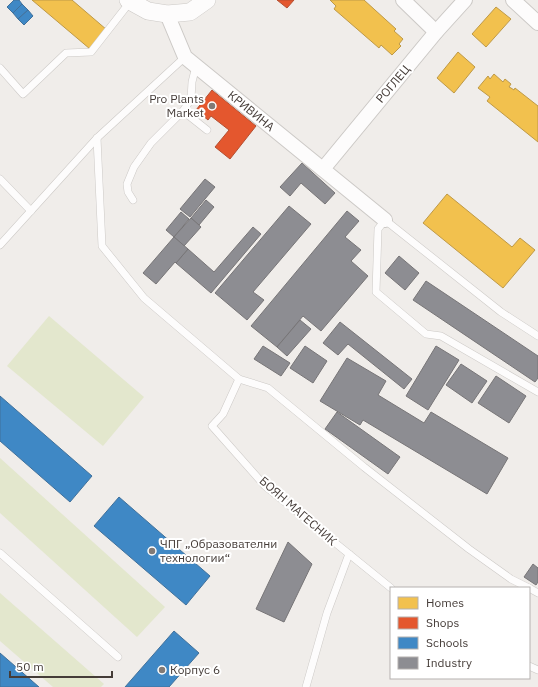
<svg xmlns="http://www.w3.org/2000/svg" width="538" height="687" font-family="'IBM Plex Sans',sans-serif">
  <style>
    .green { fill: #e3e7cd }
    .homes { fill: #f2c14e; stroke: #be9947 }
    .shops { fill: #e4572e; stroke: #b44f31 }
    .schools { fill: #3f88c5; stroke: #41719b }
    .industry { fill: #8d8d92; stroke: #777577 }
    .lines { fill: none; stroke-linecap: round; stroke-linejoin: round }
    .service-casing { stroke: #ccc9c6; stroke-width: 8 }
    .minor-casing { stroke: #ccc9c6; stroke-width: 16 }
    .tertiary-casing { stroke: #ccc9c6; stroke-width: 18 }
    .service { stroke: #fdfcfc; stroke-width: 7 }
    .minor { stroke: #fdfcfc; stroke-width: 14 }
    .tertiary { stroke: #fdfcfc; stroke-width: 17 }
    .poi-dot { fill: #817a76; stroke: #fff; stroke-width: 1.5 }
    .labels { text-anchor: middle; stroke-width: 4; stroke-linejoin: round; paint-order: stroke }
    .street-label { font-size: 12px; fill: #453c38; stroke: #fff }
    .poi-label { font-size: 12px; fill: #453c38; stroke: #fff; text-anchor: start }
  </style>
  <rect width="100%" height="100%" fill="#f0edea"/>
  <!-- green -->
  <g class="green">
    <polygon points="49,316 144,397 103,446 7,366"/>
    <polygon points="0,458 165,607 137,637 0,513"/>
    <polygon points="0,593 104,684 101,687 53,687 0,641"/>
  </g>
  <!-- homes -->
  <g class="homes">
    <polygon points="32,0 72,0 107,30 90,49"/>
    <polygon points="330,0 364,0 396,29 394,31 403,39 399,44 401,46 392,55 381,45 379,48 334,9 336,6"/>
    <polygon points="496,7 511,19 486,47 472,34"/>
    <polygon points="458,52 475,67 454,93 437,78"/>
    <polygon points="494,74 503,82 505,79 511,84 509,87 511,88 514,90 515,88 538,106 538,142 487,101 490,97 478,88 488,76 490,79"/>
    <polygon points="447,194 512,247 520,238 535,250 503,288 423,223"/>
  </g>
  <!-- shops -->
  <g class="shops">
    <polygon points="277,0 294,0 287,8"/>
    <polygon points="212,90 256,126 230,159 215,147 229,130 211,116 208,120 196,110"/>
  </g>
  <!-- schools -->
  <g class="schools">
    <polygon points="14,0 19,0 22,4 13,13 7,7"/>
    <polygon points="22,4 28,10 18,19 13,13"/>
    <polygon points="28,10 33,16 24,25 18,19"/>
    <polygon points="0,396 92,476 70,502 0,441"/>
    <polygon points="119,497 210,576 186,605 94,526"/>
    <polygon points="174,631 199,653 169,687 125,687"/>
    <polygon points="0,653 39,687 0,687"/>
  </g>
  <!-- industry -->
  <g class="industry">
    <polygon points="302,163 335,193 325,204 301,183 290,196 280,187"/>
    <polygon points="205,179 215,187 190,217 180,209"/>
    <polygon points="206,200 214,207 199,225 191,218"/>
    <polygon points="289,206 311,224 253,292 264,300 247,320 215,293"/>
    <polygon points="347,211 359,221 345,237 361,250 351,261 368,276 321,331 303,316 277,347 251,326"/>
    <polygon points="181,212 189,219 174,237 166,230"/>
    <polygon points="191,218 201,227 184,246 174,237"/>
    <polygon points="253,227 261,234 211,293 176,263 188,249 214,272"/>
    <polygon points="174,237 188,249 176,263 175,262 156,284 143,273"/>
    <polygon points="399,256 419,273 405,290 385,273"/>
    <polygon points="426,281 538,356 538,378 535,382 413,300"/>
    <polygon points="300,320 311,329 287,356 277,347"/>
    <polygon points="340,322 412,379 404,389 348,344 338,355 323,343"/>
    <polygon points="263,346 290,363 281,376 254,359"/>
    <polygon points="305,346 327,361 313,383 290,368"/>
    <polygon points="436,346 459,360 428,410 406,396"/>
    <polygon points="347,358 386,381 378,395 424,423 431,412 508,458 487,494 363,420 360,425 320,401"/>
    <polygon points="461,364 487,381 472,403 446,385"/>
    <polygon points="496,376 526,396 509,423 478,403"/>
    <polygon points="337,412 400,457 388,474 325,429"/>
    <polygon points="288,542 312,564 284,622 256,609"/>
    <polygon points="533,564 538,568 538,582 536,585 524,577"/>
  </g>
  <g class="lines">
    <defs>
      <g id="service">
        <polyline points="0,68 23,94 66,53 91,52 130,2"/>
        <polyline points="183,111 207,130"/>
        <polyline points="97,138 102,246 144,298 239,379 223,414 212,426 265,486 391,588"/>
        <polyline points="0,179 31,211"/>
        <polyline points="133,200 128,192 127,184 134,167 151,143 183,111 191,99 192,82 196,66"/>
        <polyline points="0,245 97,138 185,57"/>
        <polyline points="538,336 501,312 385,220 378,229 376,292 426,334 441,336 538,392"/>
        <polyline points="239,379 268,388 364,467 469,549 511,579 529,588"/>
        <polyline points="0,553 118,657"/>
        <polyline points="529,588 538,593"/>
        <polyline points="529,666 538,670"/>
        <polyline points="306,687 327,613 349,554"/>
      </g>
      <g id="minor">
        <polyline points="403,0 436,32"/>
        <polyline points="513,0 538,23"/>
        <polyline points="167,14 185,57 385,220"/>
        <polyline points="323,169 436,32 465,0"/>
      </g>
      <polyline id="tertiary" points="128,0 148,11 167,14 190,12 207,0"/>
    </defs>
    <!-- service casing -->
    <use href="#service" class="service-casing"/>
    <!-- minor casing -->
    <use href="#minor" class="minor-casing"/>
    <!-- tertiary casing -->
    <use href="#tertiary" class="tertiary-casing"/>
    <!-- service -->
    <use href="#service" class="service"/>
    <!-- minor -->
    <use href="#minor" class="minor"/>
    <!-- tertiary -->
    <use href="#tertiary" class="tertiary"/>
  </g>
  <!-- markers -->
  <g class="poi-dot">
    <circle cx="212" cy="106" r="4"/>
    <circle cx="152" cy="551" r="4"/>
    <circle cx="162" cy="670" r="4"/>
  </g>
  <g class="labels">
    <!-- street labels -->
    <g class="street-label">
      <text transform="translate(393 84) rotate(-50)" y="4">РОГЛЕЦ</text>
      <text transform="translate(251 111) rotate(39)" y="4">КРИВИНА</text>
      <text transform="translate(298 511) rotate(41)" y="4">БОЯН МАГЕСНИК</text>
    </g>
    <!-- poi labels -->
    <g class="poi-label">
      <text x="204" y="103" text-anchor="end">Pro Plants<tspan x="204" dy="14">Market</tspan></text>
      <text x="160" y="548">ЧПГ „Образователни<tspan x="160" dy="14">технологии“</tspan></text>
      <text x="170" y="674">Корпус 6</text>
    </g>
  </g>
  <!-- legend -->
  <rect x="390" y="587" width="140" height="92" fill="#ffffff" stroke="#b5b1af"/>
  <rect x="398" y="597" width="20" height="12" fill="#f2c14e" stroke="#b5b1af"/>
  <text x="426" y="607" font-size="12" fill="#453c38">Homes</text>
  <rect x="398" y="617" width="20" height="12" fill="#e4572e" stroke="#b5b1af"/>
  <text x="426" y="627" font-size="12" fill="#453c38">Shops</text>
  <rect x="398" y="637" width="20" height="12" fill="#3f88c5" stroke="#b5b1af"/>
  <text x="426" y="647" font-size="12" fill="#453c38">Schools</text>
  <rect x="398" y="657" width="20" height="12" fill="#8d8d92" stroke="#b5b1af"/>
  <text x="426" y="667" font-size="12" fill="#453c38">Industry</text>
  <!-- scale -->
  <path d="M10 671v6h102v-6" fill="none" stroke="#453c38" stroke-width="2"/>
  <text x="16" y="671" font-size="12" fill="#453c38" stroke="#ffffff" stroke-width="3" paint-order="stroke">50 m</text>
</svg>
